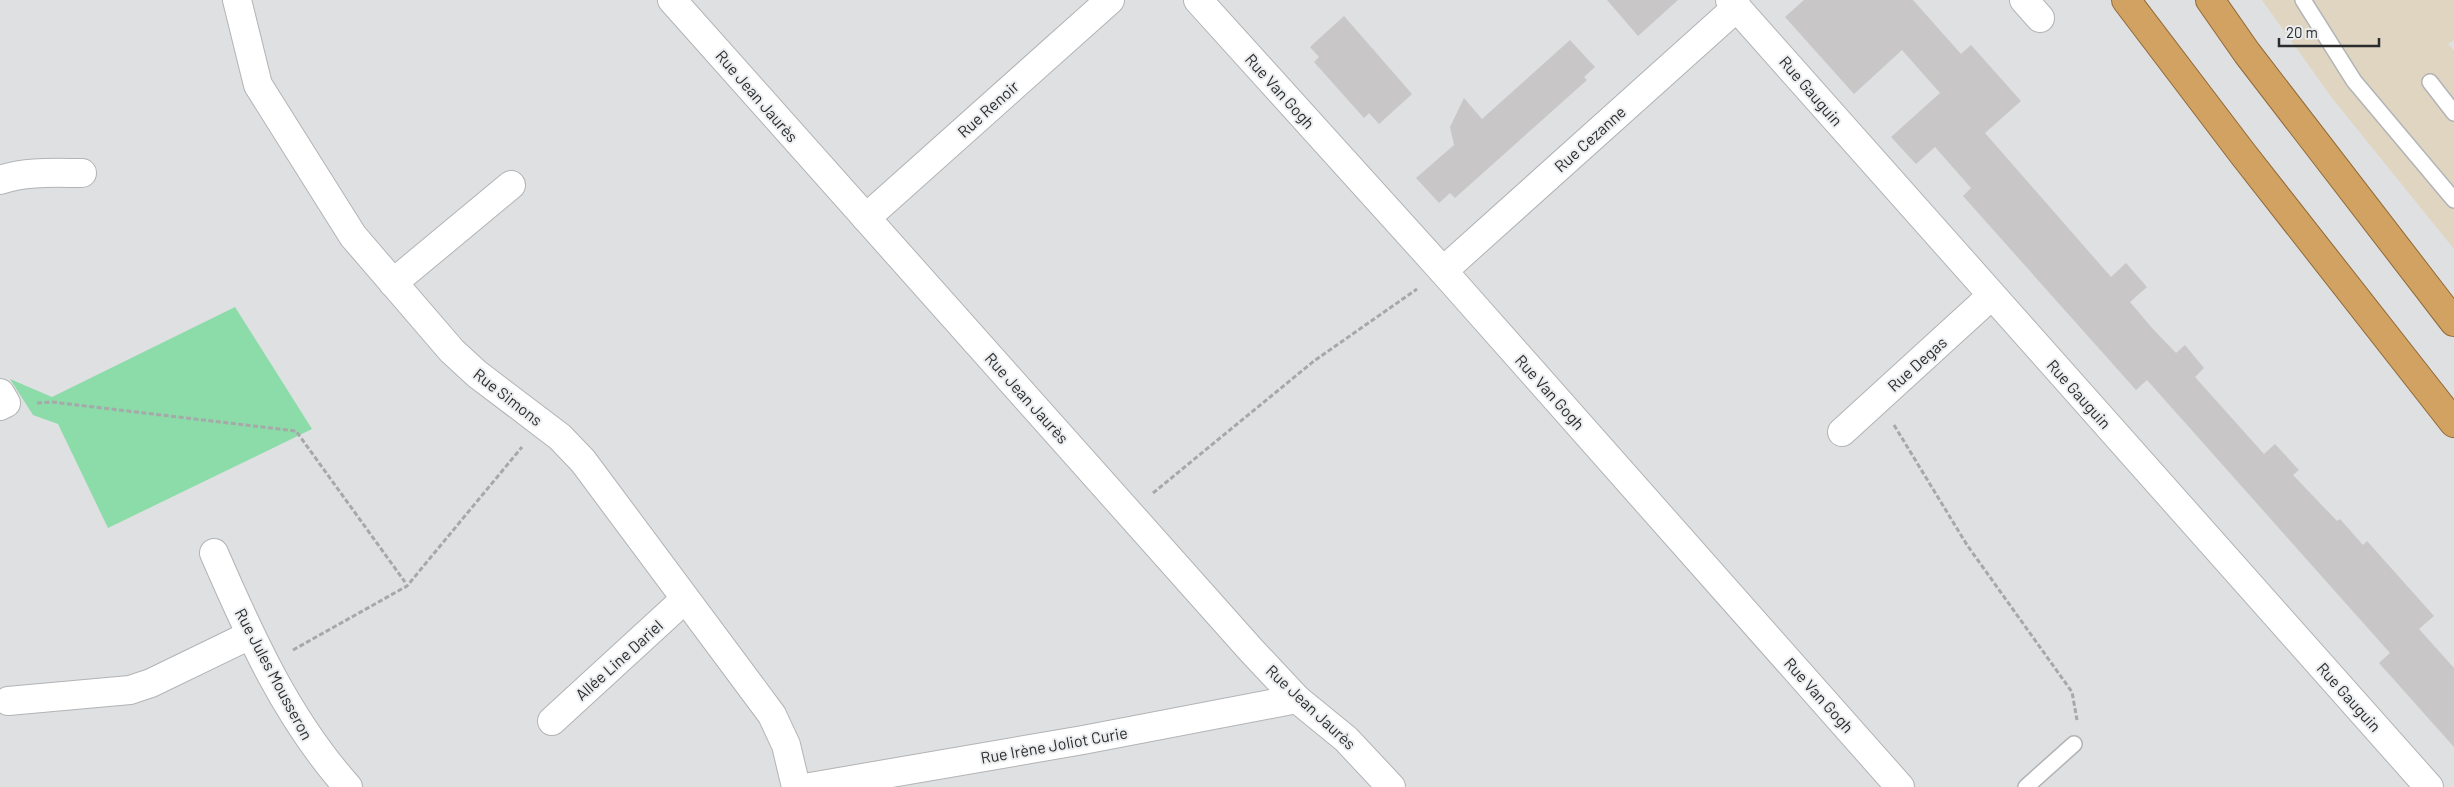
<svg xmlns="http://www.w3.org/2000/svg" width="2454" height="787" font-family="Barlow,sans-serif">
  <style>
    .commercial { fill: #dfd5c0 }
    .green { fill: #8bdca8 }
    .building { fill: #c8c6c7 }
    .lines { fill: none; stroke-linecap: round; stroke-linejoin: round }
    .service-casing { stroke: #b2b3b5; stroke-width: 18 }
    .minor-casing { stroke: #b2b3b5; stroke-width: 30 }
    .trunk-casing { stroke: #906936; stroke-width: 30 }
    .path { stroke: #a6a8a9; stroke-width: 3; stroke-dasharray: 5 2.5; stroke-linecap: butt }
    .service { stroke: #fff; stroke-width: 15 }
    .minor { stroke: #fff; stroke-width: 28 }
    .trunk { stroke: #d2a263; stroke-width: 28 }
    .labels { text-anchor: middle; stroke-width: 4; stroke-linejoin: round; paint-order: stroke }
    .street-label { font-size: 16px; fill: #2a2b2c; stroke: #ebedef }
  </style>
  <rect width="100%" height="100%" fill="#dee0e2"/>
  <!-- commercial -->
  <polygon class="commercial" points="2262,0 2454,0 2454,40 2448,44 2454,51 2454,249 2332,98"/>
  <!-- green -->
  <polygon class="green" points="235,307 312,429 108,528 58,424 33,415 10,379 52,397"/>
  <!-- building -->
  <g class="building">
    <polygon points="1607,0 1678,0 1638,36"/>
    <polygon points="1804,0 1913,0 1961,54 1971,45 2021,101 1985,133 2111,277 2126,263 2147,287 2130,302 2152,328 2176,353 2185,345 2204,368 2195,377 2264,454 2275,444 2299,470 2293,475 2337,521 2340,519 2363,545 2367,541 2434,616 2419,629 2454,668 2454,747 2379,663 2390,653 2147,380 2136,390 1963,196 1971,188 1935,147 1916,164 1891,137 1940,93 1902,50 1854,94 1785,17"/>
    <polygon points="1344,16 1412,94 1379,124 1369,113 1364,118 1314,62 1319,57 1310,47"/>
    <polygon points="1570,40 1595,67 1584,77 1587,80 1455,198 1450,193 1439,203 1416,178 1454,145 1450,127 1464,98 1482,119"/>
  </g>
  <g class="lines">
    <defs>
      <g id="service">
        <polyline points="2303,0 2354,81 2454,200"/>
        <polyline points="2430,82 2454,113"/>
        <polyline points="2026,787 2074,744"/>
      </g>
      <g id="minor">
        <polyline points="237,0 258,85 353,236 452,351 477,374 560,437 583,461 772,715 786,745 796,787"/>
        <polyline points="672,0 1251,650 1297,699 1346,739 1391,787"/>
        <polyline points="1198,0 1443,271 1900,787"/>
        <polyline points="1730,0 2429,787"/>
        <polyline points="2024,0 2040,18"/>
        <path d="M0,180C27,171 54,173 82,173"/>
        <polyline points="866,218 1110,0"/>
        <polyline points="1443,271 1737,7"/>
        <polyline points="393,283 511,185"/>
        <polyline points="0,393 6,403 0,406"/>
        <polyline points="1842,432 1991,296"/>
        <path d="M214,553C250,636 287,719 348,787"/>
        <polyline points="8,701 130,690 151,683 250,635"/>
        <polyline points="552,721 685,599"/>
        <polyline points="810,787 1083,740 1297,699"/>
      </g>
      <g id="trunk">
        <polyline points="2126,0 2243,154 2454,423"/>
        <polyline points="2210,0 2247,53 2454,322"/>
      </g>
    </defs>
    <!-- service casing -->
    <use href="#service" class="service-casing"/>
    <!-- minor casing -->
    <use href="#minor" class="minor-casing"/>
    <!-- trunk casing -->
    <use href="#trunk" class="trunk-casing"/>
    <!-- path -->
    <g class="path">
      <polyline points="37,403 52,402 296,431 405,582"/>
      <polyline points="1894,425 1967,545 2072,692 2077,720"/>
      <polyline points="1153,493 1314,361 1417,289"/>
      <polyline points="293,650 407,586 522,447"/>
    </g>
    <!-- service -->
    <use href="#service" class="service"/>
    <!-- minor -->
    <use href="#minor" class="minor"/>
    <!-- trunk -->
    <use href="#trunk" class="trunk"/>
  </g>
  <g class="labels">
    <!-- street labels -->
    <g class="street-label">
      <text transform="translate(1280 91) rotate(48)" y="6">Rue Van Gogh</text>
      <text transform="translate(1811 91) rotate(49)" y="6">Rue Gauguin</text>
      <text transform="translate(757 96) rotate(49)" y="6">Rue Jean Jaurès</text>
      <text transform="translate(988 109) rotate(-42)" y="6">Rue Renoir</text>
      <text transform="translate(1590 139) rotate(-42)" y="6">Rue Cezanne</text>
      <text transform="translate(1917 364) rotate(-42)" y="6">Rue Degas</text>
      <text transform="translate(1550 392) rotate(48)" y="6">Rue Van Gogh</text>
      <text transform="translate(2079 394) rotate(48)" y="6">Rue Gauguin</text>
      <text transform="translate(508 397) rotate(38)" y="6">Rue Simons</text>
      <text transform="translate(1027 398) rotate(48)" y="6">Rue Jean Jaurès</text>
      <text transform="translate(619 660) rotate(-42)" y="6">Allée Line Dariel</text>
      <text transform="translate(274 674) rotate(62)" y="6">Rue Jules Mousseron</text>
      <text transform="translate(1819 695) rotate(48)" y="6">Rue Van Gogh</text>
      <text transform="translate(2349 697) rotate(48)" y="6">Rue Gauguin</text>
      <text transform="translate(1311 707) rotate(43)" y="6">Rue Jean Jaurès</text>
      <text transform="translate(1054 745) rotate(-10)" y="6">Rue Irène Joliot Curie</text>
    </g>
  </g>
  <!-- scale -->
  <path d="M2279 38v8h100v-8" fill="none" stroke="#2a2b2c" stroke-width="2.5"/>
  <text x="2286" y="38" font-size="15" fill="#2a2b2c" stroke="#ebedef" stroke-width="4" paint-order="stroke">20 m</text>
</svg>
